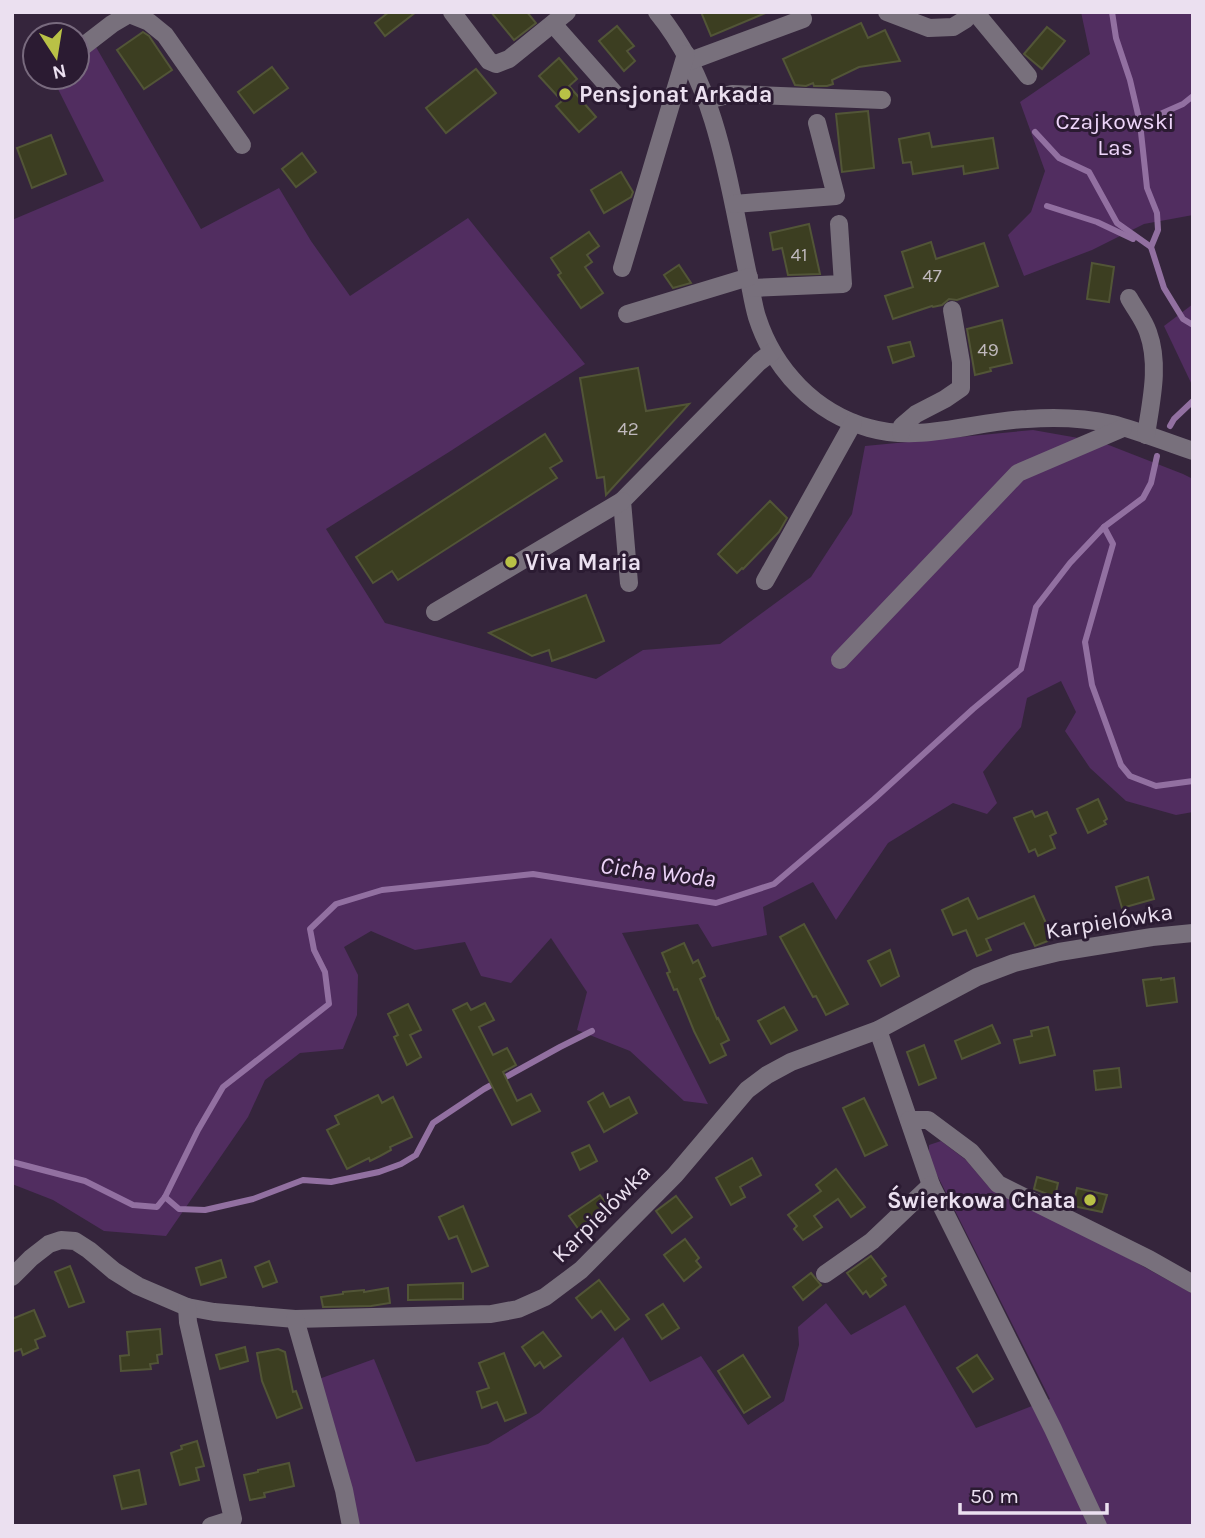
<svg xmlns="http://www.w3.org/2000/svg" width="1205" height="1538" font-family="Karla,sans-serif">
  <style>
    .green { fill: #512d60 }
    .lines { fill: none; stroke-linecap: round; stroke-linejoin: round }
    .stream { stroke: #9270a1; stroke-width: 6 }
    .building { fill: #3c3e21; stroke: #525537; stroke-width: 2 }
    .minor { stroke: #78707c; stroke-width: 18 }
    .poi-dot { fill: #b9c146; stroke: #2b1b32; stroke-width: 2.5 }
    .labels { text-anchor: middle; stroke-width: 6; stroke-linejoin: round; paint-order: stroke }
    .number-label { font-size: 19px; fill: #bfb8bc }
    .poi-label { font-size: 23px; font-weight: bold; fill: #ebe0f0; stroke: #2b1b32; text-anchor: start }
    .park-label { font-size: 23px; fill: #eed5fa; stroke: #2b1b32 }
    .street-label { font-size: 23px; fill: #ebe0f0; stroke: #2b1b32 }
    .water-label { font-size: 24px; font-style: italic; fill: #edd4f9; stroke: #2b1b32 }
  </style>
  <rect width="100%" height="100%" fill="#35253c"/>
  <!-- green -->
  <g class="green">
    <polygon points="1081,12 1193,12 1193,215 1144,224 1092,250 1024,276 1008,235 1031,212 1045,171 1020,102 1090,54"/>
    <polygon points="96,47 201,229 279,188 311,241 350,296 468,218 585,364 449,452 326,529 385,623 596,679 643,650 720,644 811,577 852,514 865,446 1033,430 1101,442 1183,474 1193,479 1193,812 1176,815 1126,801 1090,768 1065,731 1076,712 1061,681 1027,698 1021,727 983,772 997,803 987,814 953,803 888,843 836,920 813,882 763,907 767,935 712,947 698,924 622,933 708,1104 684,1101 630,1051 577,1030 587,992 551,938 511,983 481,976 465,942 415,950 371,931 344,947 358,975 357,1015 343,1049 300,1053 265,1080 248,1117 166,1236 104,1231 53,1200 12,1184 12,220 104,181 52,77 77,77 77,59"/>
    <polygon points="1193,304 1193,387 1164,326"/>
    <polygon points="941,1141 966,1160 988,1186 1119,1253 1193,1294 1193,1526 356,1526 316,1380 374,1359 416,1462 488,1444 539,1413 623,1337 650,1382 701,1356 748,1425 784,1401 799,1345 798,1327 826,1303 851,1335 905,1305 976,1428 1050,1399 929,1159 929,1145"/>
  </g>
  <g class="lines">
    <!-- stream -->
    <g class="stream">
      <polyline points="1112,12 1116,38 1130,80 1140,123 1147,188 1157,213 1158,230 1151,247 1164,288 1183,319 1193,325"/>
      <polyline points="1140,123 1183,104 1193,96"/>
      <polyline points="1035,132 1059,158 1089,172 1117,223 1151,247"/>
      <polyline points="1047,206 1097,222 1133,239"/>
      <polyline points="1170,426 1174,419 1193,401"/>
      <polyline points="1104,527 1143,498 1151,483 1157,456"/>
      <polyline points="12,1162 85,1181 133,1205 157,1207 165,1197 198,1130 223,1087 329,1004 325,972 314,950 310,929 336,904 382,890 533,874 716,903 774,884 874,799 973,709 1021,669 1036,607 1070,563 1104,527 1113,544 1085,642 1092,685 1121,765 1130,776 1156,786 1193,781"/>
      <polyline points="165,1197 179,1209 205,1210 253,1199 303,1180 331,1182 379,1172 401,1164 416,1155 433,1123 484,1089 560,1047 592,1031"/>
    </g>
  </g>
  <!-- building -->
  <g class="building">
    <polygon points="389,12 416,12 385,36 375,23"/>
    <polygon points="491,12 527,12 536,23 514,40"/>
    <polygon points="701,12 768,12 711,36"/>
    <polygon points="861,23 868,38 885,30 900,61 859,67 832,80 833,84 827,86 814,86 813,83 806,86 795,85 783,59"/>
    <polygon points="617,26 634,46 627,51 635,61 624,71 599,41"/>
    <polygon points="1047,27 1065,41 1042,69 1024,54"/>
    <polygon points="143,32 149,36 172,70 144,89 117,50"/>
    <polygon points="559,58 577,79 569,86 596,117 579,132 556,106 562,101 539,76"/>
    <polygon points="272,67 288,88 254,113 238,92"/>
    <polygon points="476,69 496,93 446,133 426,108"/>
    <polygon points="868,111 874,168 842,172 836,114"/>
    <polygon points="929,133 932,147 993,138 998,168 964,174 963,166 913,174 911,162 903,163 899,139"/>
    <polygon points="51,135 66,174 32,188 17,148"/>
    <polygon points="302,153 316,172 296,187 282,169"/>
    <polygon points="621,172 633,192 631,197 604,213 591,190"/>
    <polygon points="809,224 820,274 788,275 782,248 773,250 770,233"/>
    <polygon points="589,232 599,246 587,255 592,262 585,267 603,293 581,308 558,275 561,273 551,258"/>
    <polygon points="931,242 936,259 984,243 998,286 957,300 949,299 942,305 933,307 932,306 893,319 885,296 913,287 902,252"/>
    <polygon points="1092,263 1114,267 1109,302 1087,299"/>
    <polygon points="679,265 691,283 673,288 664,275"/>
    <polygon points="1002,320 1012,363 990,368 991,371 975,375 967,329"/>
    <polygon points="910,342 914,356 893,363 888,347"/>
    <polygon points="638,368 646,411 689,404 606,495 604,477 597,478 580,378"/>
    <polygon points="545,434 562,461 550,468 557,478 398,580 392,571 373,583 356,557"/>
    <polygon points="770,501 787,518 779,532 743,569 742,568 737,573 718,554"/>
    <polygon points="586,595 604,641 566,656 552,661 549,650 532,656 489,633"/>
    <polygon points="1098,799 1107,819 1104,821 1106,824 1088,833 1077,809"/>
    <polygon points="1032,811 1035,817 1047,812 1056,833 1050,836 1055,848 1038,856 1035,849 1029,852 1014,818"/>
    <polygon points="1148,877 1154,899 1122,908 1116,887"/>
    <polygon points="1034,896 1053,939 1035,946 1024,923 986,939 991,950 977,956 966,930 953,935 942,910 968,898 978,919"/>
    <polygon points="804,924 848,1004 826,1015 816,996 813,997 780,937"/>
    <polygon points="684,943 693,963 698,960 705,976 700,979 717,1019 718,1018 729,1040 721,1044 726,1055 710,1063 694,1031 677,989 674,990 667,973 670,972 662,953"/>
    <polygon points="890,950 899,976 881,986 868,961"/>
    <polygon points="1161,978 1161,980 1174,978 1177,1002 1147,1006 1143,980"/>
    <polygon points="467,1003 471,1010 485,1003 494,1020 479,1027 493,1055 507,1048 516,1065 503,1072 517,1101 531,1094 540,1111 512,1125 453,1010"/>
    <polygon points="408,1004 421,1030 410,1035 421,1057 407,1065 394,1037 398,1035 388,1014"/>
    <polygon points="784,1007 797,1030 771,1044 758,1021"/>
    <polygon points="992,1025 1000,1043 962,1059 955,1041"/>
    <polygon points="1048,1027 1055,1055 1020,1063 1014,1040 1032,1036 1031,1031"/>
    <polygon points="924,1045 936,1078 919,1085 907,1052"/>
    <polygon points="1119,1068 1121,1087 1096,1090 1094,1071"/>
    <polygon points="603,1093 610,1107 629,1097 637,1113 604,1132 588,1102"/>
    <polygon points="378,1095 382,1103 393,1097 412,1137 390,1147 391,1150 380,1156 370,1161 369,1158 347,1169 327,1130 339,1124 335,1116"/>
    <polygon points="864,1098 887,1145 865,1156 843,1108"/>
    <polygon points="589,1145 597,1161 580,1170 572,1153"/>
    <polygon points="752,1158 761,1175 740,1187 745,1197 731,1205 716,1178"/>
    <polygon points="836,1169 865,1207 851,1217 838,1199 814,1216 822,1227 803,1240 794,1229 797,1226 788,1215 821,1191 816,1185"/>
    <polygon points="1037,1177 1058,1183 1055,1197 1034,1189"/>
    <polygon points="1077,1188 1107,1195 1102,1212 1073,1206"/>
    <polygon points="600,1195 613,1213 582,1234 569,1216"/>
    <polygon points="676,1196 692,1217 672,1233 656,1211"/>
    <polygon points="463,1206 488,1266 472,1272 457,1236 449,1239 439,1217"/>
    <polygon points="685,1239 699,1258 696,1261 701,1267 684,1281 664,1255"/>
    <polygon points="871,1256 886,1276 882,1279 886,1285 870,1297 866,1291 863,1294 847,1273"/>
    <polygon points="221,1260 226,1277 201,1285 196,1268"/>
    <polygon points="269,1261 277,1282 263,1287 255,1267"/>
    <polygon points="70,1266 84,1302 69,1307 55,1272"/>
    <polygon points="811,1273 821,1285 803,1300 793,1287"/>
    <polygon points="599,1280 629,1319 615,1330 601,1311 592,1318 576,1298"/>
    <polygon points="463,1283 463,1299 408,1300 408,1285"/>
    <polygon points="388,1288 390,1303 371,1306 323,1307 321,1297 343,1294 343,1292 364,1290 364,1292"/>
    <polygon points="663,1304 679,1328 662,1339 646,1315"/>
    <polygon points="34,1310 45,1336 35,1340 38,1348 23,1355 21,1349 12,1352 12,1319"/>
    <polygon points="160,1329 162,1354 157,1355 158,1363 150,1364 151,1369 121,1371 120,1356 129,1355 127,1332"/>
    <polygon points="543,1332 561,1356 544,1368 540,1362 535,1366 522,1347"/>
    <polygon points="245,1347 248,1361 220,1369 216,1355"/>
    <polygon points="278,1349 285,1352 293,1392 296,1391 302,1408 277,1418 262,1381 257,1353"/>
    <polygon points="504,1353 526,1413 505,1421 497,1402 482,1408 477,1392 489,1388 479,1363"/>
    <polygon points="743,1355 770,1397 744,1413 718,1371"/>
    <polygon points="977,1355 993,1379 973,1392 957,1368"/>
    <polygon points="197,1441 204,1466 196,1468 199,1480 180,1485 171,1453 182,1449 181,1446"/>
    <polygon points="289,1463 294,1486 264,1493 265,1497 250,1500 244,1475 258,1472 258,1470"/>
    <polygon points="139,1470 146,1504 122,1509 114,1476"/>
  </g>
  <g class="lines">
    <!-- minor -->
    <g class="minor">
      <polyline points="452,12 489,61 496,64 509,59 567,12"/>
      <path d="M657,12C683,44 701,81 713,120C729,171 737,224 748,275C751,289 753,304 757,317C774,370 815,413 869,428C922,443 975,421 1027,419C1055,417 1085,418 1112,424C1139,431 1166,442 1193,451"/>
      <polyline points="887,12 929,28 953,27 966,19 968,12"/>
      <polyline points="975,12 1028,76"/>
      <polyline points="553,24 615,94"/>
      <polyline points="77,51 112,24 129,14 149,22 165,35 242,145"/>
      <polyline points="690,61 803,19"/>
      <polyline points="707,100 732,94 882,100"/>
      <polyline points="734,204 836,196 817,123"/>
      <polyline points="622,268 686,54"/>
      <polyline points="751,288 843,284 839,224"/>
      <path d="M1129,298C1135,309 1144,320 1148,332C1160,365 1151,401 1146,435"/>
      <polyline points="627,314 749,277"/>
      <polyline points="901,433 902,426 916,414 945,399 961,388 961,362 952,310"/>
      <polyline points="765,581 853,423"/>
      <polyline points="629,583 622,501 759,362 772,352"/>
      <polyline points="435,612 622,501"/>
      <polyline points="840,660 1018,473 1123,428"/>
      <polyline points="878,1030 931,1185 1053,1429 1098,1526"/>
      <polyline points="909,1120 928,1120 971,1152 998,1184 1149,1259 1193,1284"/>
      <polyline points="825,1274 872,1241 931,1185"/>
      <polyline points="12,1277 31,1258 49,1244 61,1240 75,1241 89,1250 114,1271 138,1286 187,1307 214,1312 295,1319 491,1314 518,1309 545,1297 581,1270 675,1175 747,1090 767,1075 791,1062 878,1030 977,977 1014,963 1059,952 1152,937 1193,933"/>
      <polyline points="187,1307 188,1322 233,1519 211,1526"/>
      <polyline points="295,1319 344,1490 351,1526"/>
    </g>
  </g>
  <!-- markers -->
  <g class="poi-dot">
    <circle cx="565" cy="94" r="7"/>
    <circle cx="511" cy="562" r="7"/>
    <circle cx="1090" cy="1200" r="7"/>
  </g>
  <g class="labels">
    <!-- number labels -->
    <g class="number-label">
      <text x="799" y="261">41</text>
      <text x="932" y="282">47</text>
      <text x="988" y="356">49</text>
      <text x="628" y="435">42</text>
    </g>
    <!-- poi labels -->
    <g class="poi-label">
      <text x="579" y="102">Pensjonat Arkada</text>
      <text x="525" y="570">Viva Maria</text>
      <text x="1076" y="1208" text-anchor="end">Świerkowa Chata</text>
    </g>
    <!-- park labels -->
    <g class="park-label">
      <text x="1115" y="129">Czajkowski<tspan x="1115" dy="26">Las</tspan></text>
    </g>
    <!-- street labels -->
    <g class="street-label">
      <text transform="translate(1109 921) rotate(-9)" y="8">Karpielówka</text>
      <text transform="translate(601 1213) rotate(-45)" y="8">Karpielówka</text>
    </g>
    <!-- water labels -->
    <g class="water-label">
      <text transform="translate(658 872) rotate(7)" y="8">Cicha Woda</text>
    </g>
  </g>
  <!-- border -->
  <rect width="1205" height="1538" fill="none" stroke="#ebe0f0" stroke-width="28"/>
  <!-- north arrow -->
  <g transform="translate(56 56) rotate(168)"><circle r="33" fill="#2b1b32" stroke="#786a7e" stroke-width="2"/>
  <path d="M0-5L12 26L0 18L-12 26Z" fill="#b9c146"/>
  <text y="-10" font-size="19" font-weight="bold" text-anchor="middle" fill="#ebe0f0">N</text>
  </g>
  <!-- scale -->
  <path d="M960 1503v10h147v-10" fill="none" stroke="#ebe0f0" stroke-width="3.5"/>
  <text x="970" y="1503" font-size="21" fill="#ebe0f0" stroke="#2b1b32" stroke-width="5" paint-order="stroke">50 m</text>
</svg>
